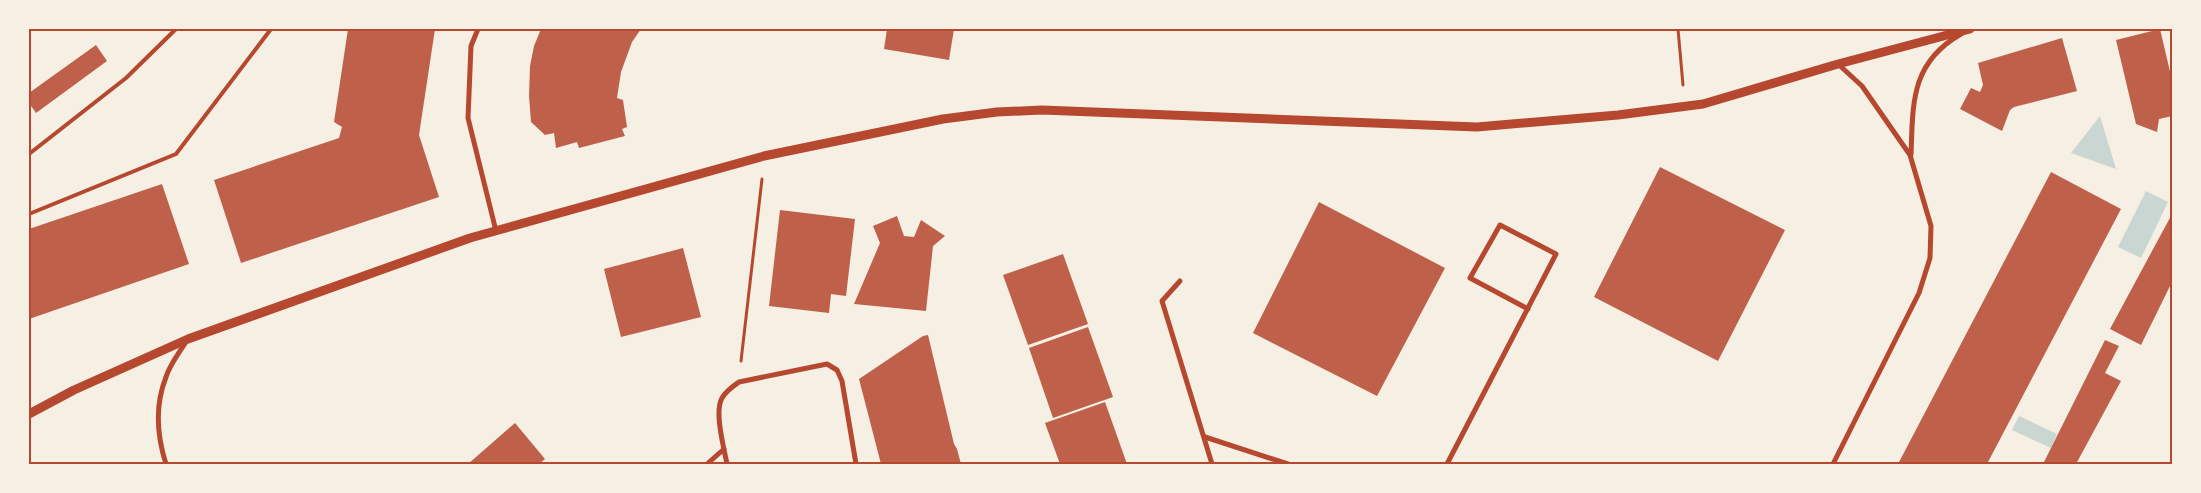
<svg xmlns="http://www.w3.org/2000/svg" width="2201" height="493" font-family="'Public Sans',sans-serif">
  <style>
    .water { fill: #c9d6d2 }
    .building { fill: #bf614a }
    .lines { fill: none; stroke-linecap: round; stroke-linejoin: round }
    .path { stroke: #b5482f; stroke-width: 3 }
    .service { stroke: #b5482f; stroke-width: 4 }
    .minor { stroke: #b5482f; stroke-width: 5 }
    .tertiary { stroke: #b5482f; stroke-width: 9 }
    .neatline { fill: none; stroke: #b5482f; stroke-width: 2 }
  </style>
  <rect width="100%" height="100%" fill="#f6efe4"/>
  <!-- water -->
  <g class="water">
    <polygon points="2100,116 2116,169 2071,153"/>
    <polygon points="2146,191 2168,202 2141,258 2118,247"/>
    <polygon points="2019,416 2057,434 2051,448 2012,430"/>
  </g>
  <!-- building -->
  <g class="building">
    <polygon points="348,29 435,29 419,135 439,197 241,263 214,180 339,138 342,127 334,122"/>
    <polygon points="541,29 641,29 632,42 621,72 617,98 623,100 627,127 622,129 625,136 579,148 577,142 556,148 554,133 545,135 531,122 529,96 530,66 534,46"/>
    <polygon points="887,29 954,29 949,60 884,49"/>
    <polygon points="2160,29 2172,80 2172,116 2159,119 2157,132 2136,124 2116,40"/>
    <polygon points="2062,38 2077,91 2014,107 2010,110 2002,131 1960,109 1971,88 1980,92 1983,85 1978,63"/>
    <polygon points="96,45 107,61 36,113 29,103 29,93"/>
    <polygon points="1660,167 1785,230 1718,361 1594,297"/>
    <polygon points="2051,172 2121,209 1987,464 1898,464"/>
    <polygon points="162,184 189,264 29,319 29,229"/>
    <polygon points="1319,202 1445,268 1377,396 1253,333"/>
    <polygon points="780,210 855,219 846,296 831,294 829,313 769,306"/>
    <polygon points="2172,214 2172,282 2141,345 2110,329"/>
    <polygon points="897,216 904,236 914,237 921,220 945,236 933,246 926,311 854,304 880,243 873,226"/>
    <polygon points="683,248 701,317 621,337 604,269"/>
    <polygon points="1063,254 1088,324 1028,345 1003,275"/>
    <polygon points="1088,327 1113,397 1053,418 1029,348"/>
    <polygon points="928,335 954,444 957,449 961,464 881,464 859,379 923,336"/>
    <polygon points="2105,340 2119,346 2105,373 2121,381 2076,464 2043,464"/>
    <polygon points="1105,402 1127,464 1060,464 1045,423"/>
    <polygon points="515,423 545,459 539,464 468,464"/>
  </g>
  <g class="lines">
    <!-- path -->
    <g class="path">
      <polyline points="1678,29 1683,85"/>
      <polyline points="741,361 762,179"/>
    </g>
    <!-- service -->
    <g class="service">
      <polyline points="29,154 126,78 176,29"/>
      <polyline points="29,214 176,154 271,29"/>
    </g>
    <!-- minor -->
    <g class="minor">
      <polyline points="478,29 471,46 468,118 496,231"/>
      <path d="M1911,155C1913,104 1910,63 1961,34"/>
      <polyline points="1180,281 1162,301 1212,464"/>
      <polyline points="1205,437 1288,464"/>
      <path d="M166,464C157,436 155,405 166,377C170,364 180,352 187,340"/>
      <polyline points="707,464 724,449"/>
      <path d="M727,464C724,448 714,412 722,398C726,391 732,387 739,382L827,364L837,370L842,381L856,464"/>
      <polyline points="1447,464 1556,254 1500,225 1470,278 1528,309"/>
      <polyline points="1833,464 1919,293 1930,258 1931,226 1910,155 1862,86 1838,64"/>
    </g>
    <!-- tertiary -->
    <polyline class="tertiary" points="29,414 74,390 188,339 470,238 764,156 943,119 997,112 1042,110 1477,127 1618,115 1703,104 1838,64 1970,29"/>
  </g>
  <!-- border -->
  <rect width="2201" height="493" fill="none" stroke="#f6efe4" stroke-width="60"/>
  <rect x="30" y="30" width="2141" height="433" class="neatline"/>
</svg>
